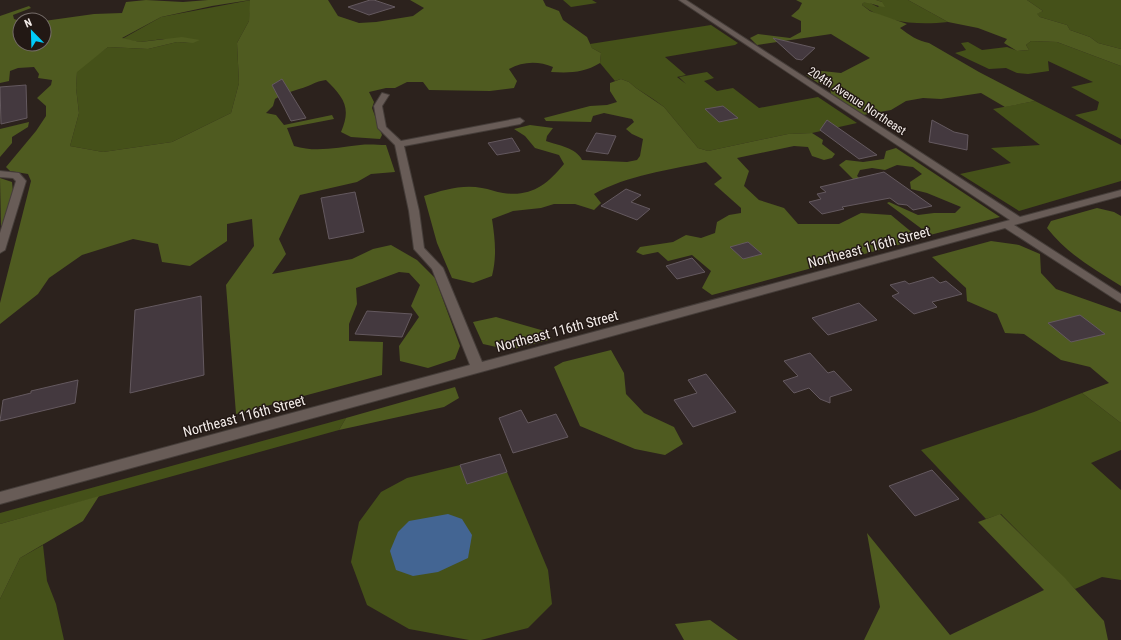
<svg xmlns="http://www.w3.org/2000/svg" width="1121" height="640" font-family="'Roboto Condensed',sans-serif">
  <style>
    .green { fill: #455119 }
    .forest { fill: #4f5b20; fill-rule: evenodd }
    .water { fill: #436593 }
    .building { fill: #44393f; stroke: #64595f }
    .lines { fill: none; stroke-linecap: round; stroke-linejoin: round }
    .minor-casing { stroke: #453d39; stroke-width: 2 }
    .minor { fill: #685c57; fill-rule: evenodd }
    .labels { text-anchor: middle; stroke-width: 3; stroke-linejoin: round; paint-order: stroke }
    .far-street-label { font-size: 12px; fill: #f4edea; stroke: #221814 }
    .street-label { font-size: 14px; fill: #f4edea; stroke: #221814 }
  </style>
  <rect width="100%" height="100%" fill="#2c221d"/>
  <!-- green -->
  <g class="green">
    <polygon points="251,0 249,21 237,43 239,83 231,113 172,142 103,152 70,146 79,113 76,88 77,70 108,47 148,49 177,42 193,43 163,39 140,42 122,39 161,17"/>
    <polygon points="563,0 592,0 597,3 571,7"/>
    <path d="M876,0H908L948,22C920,25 886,24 862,5L863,3L868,2L878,7L882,2Z"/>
    <polygon points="1027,0 1121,0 1121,49 1098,43 1090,37 1070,30 1067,25 1040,17 1036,14 1043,11"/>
    <polygon points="711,25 738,43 735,45 665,57 686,75 677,77 686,84 679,77 707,72 714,78 704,81 717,91 733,88 759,108 818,97 857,123 812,133 788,134 708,151 698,148 664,107 653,99 636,88 629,82 621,79 615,81 600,63 601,53 592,48 590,44"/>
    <polygon points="1031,41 1057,42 1121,66 1121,139 1075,115 1097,110 1099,102 1071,87 1093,82 1048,61 1049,71 1028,74 1017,73 1006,68 989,69 955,53 966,50 961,43 968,42 982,50 1007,47 1018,51 1029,50 1026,45"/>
    <polygon points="1035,101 1121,145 1121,181 1019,211 960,174 1011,163 991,148 1040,145 993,109"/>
    <polygon points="1082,393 1121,423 1121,450 1091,463 1121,490 1121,580 1102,577 1075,589 1001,514 986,519 921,450 1034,412"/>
    <polygon points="346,418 339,430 0,524 0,513"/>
    <polygon points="460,465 467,484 507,472 548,570 552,604 528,628 481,640 469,640 409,629 367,605 351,562 359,522 381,492 407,478"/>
    <polygon points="43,545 47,581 56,604 64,640 0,640 0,599 20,558"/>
  </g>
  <!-- forest -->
  <g class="forest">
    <path d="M146,0L183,2L208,0H328L338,16L359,23L376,22L413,16L424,8L410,0H543L546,6L559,11L563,20L587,37L592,48L601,53L600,63C584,73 569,73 551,72L553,67C539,61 523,61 509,69L517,81L514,88L490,91L429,90L423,82H407L395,88H386L369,92L374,102L372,108L382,135L380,139L351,137L341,132C352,107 343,97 326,80C318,81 315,83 308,86C295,91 288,91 275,99L273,106L266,113L276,115L284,125L332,115L334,119L287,128L294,146C317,153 338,147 360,145C369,144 378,145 386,145L395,172L371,174L357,182L300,195L279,239L286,254L272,274L352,259L373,249L391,245L417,260L435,278L460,346L455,359L428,368L400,361L399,346L419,317L411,306L420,285L409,273L399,272L356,288L357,304L349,324V341L383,342L382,375L236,414L226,285L254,246L252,219L227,224V241L190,266L162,262L158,244L133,239L82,255L49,278L38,294L0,324V303L31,181L28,174L10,171L6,167L36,131L46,116V106L37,98L51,85L52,80L38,78L39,74L34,67L18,68L10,71L9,81L0,83V16L29,6L31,8L13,15L14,19L20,21V44H44V21L94,14L122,13L126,2ZM250,0L249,21L237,43L239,83L231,113L172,142L103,152L70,146L79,113L76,88L77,72L108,47L148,49L177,42L193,43L200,40L182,37L140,42L122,38L161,17L212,6Z"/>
    <path d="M796,0H876L882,2L885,7C877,7 871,2 863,3L862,5L870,11L907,24L900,28C909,35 918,41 929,43L979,72L1035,101L1005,107L981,93L941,99L923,98L906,101L891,110L863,115L831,94L830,86L818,83L806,75L822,71L841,73L870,58L831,34L757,45L750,38L758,34L790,38L801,32V21L791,16L799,9L802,3Z"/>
    <polygon points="908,0 1027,0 1043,11 1037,14 1040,17 1067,25 1070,30 1090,37 1098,43 1121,49 1121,66 1057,42 1031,41 1026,45 1029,50 1017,51 1004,43 1007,39 978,28 948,22"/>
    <path d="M621,79L629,82L636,88L664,107L698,148L708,151L788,134L812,133L823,140L822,144L835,154L832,158L824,160L812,156L808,147L794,146L737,158L749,171L744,186L759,200L784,208L798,224H839L861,213L891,215L920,239L712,295L702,288L711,271L692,255L668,261L658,252L643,255L636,252L640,247L673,242L686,235L701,238L715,233L717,222L729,215L741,213V208L714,184L722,178L706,162C668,170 628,175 594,194L601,203L594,210L575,204H554L541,208L513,211L492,219C495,239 497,256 492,276L473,283L452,278L437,243L424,196C443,190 463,184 482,188C489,189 496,192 503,193C531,197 547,185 564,164L559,155L535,148L525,136L514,129L530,125L553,128L547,136L546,141C557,145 577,148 582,160L627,162L637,160L640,156L643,139L632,134L626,129L634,122L632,119L604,113L593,116L591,122L546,121L544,118L590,106L607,105L617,102L610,91V83Z"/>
    <polygon points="29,122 28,127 12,137 12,143 0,157 0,129"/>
    <polygon points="896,148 1000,217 930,235 887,203 889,202 918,215 934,213 955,213 961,207 927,193 911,189 910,182 922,174 913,167 897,165 885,170 872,168 860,170 857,176 873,191 857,183 839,165 846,160 863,162 884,159 886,151"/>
    <polygon points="0,178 12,182 13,192 1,228"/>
    <path d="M1097,208L1114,212L1121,216V286C1094,269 1067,254 1047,228L1051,221Z"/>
    <polygon points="991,241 1019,245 1040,254 1041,273 1056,289 1121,312 1121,423 1082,393 1109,383 1090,367 1061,360 1024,334 1005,333 997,314 967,301 966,288 932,257"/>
    <polygon points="496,317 548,332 552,339 510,350 483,344 473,322"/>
    <polygon points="611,350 624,373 626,394 644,413 674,427 683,444 665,455 635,449 580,426 554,367 563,362"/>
    <polygon points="455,387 459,398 444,407 339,430 346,418"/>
    <polygon points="99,496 83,521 20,558 0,599 0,524"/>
    <polygon points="1000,514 1065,578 1104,621 1108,640 864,640 880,607 867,533 950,635 1044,590 978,522"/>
    <polygon points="710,620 738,640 684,640 675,624"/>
  </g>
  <!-- water -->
  <polygon class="water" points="448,514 462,519 472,535 468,558 438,572 413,576 396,570 390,551 398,532 409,521"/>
  <!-- building -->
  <g class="building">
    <polygon points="370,0 374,0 395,7 369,15 348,7"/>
    <polygon points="773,38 815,48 802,60 796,59"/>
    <polygon points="282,79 306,118 291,121 272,85"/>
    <polygon points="26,85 27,118 1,124 0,87"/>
    <polygon points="723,106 738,118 719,122 705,109"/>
    <polygon points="827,120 877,155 859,159 820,130"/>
    <polygon points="932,120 954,132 968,135 967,150 929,142"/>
    <polygon points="596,133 616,136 608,154 586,151"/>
    <polygon points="512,138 520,151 497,155 488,143"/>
    <polygon points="884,172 932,206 913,210 907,205 898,204 890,198 842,207 844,209 822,214 809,202 821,199 817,194 826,192 820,187"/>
    <polygon points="626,189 641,195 631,202 650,209 637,220 601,206"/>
    <polygon points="355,192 364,232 329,239 321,198"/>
    <polygon points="748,242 762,254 743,259 730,247"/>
    <polygon points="692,258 705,272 677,279 666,266"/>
    <polygon points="933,277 940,283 946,281 962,294 932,302 937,307 914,314 892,296 899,293 890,285 905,281 909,284"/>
    <polygon points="201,296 204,375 130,393 135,310"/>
    <polygon points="859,303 877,320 828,335 812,318"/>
    <polygon points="367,311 412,314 402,337 355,334"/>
    <polygon points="1080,315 1105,334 1071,342 1048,323"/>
    <polygon points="810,353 828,373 834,371 852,390 830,397 830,403 820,399 809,388 794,393 783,381 798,376 784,361"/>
    <polygon points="706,374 736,412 693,427 674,400 697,393 688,380"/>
    <polygon points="78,380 75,403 0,421 3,400 31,393 31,391"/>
    <polygon points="521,410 528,423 556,414 568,437 513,453 499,418"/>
    <polygon points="500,454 507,472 467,484 460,465"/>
    <polygon points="932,470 959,499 915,516 889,486"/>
  </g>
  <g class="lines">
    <defs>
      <g id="minor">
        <polygon points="679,0 686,0 1020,217 1121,190 1121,196 1014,225 1121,294 1121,303 1005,228 0,504 0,492 470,365 432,269 414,249 409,211 395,145 378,128 374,106 382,93 389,95 382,106 386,127 401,141 520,118 524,121 520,124 404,146 419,211 424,248 443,268 482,362 1010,220"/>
        <polygon points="0,171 19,173 26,181 5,250 0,253 0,233 16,181 13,178 0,177"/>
      </g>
    </defs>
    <!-- minor casing -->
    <use href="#minor" class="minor-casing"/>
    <!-- minor -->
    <use href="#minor" class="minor"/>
  </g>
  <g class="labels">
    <!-- far-street labels -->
    <g class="far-street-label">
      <text transform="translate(857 101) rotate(33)" y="4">204th Avenue Northeast</text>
    </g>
    <!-- street labels -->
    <g class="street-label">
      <text transform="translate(869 247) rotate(-15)" y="5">Northeast 116th Street</text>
      <text transform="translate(557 331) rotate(-15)" y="5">Northeast 116th Street</text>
      <text transform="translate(244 416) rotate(-15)" y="5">Northeast 116th Street</text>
    </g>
  </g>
  <!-- north arrow -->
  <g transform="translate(32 32) rotate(337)"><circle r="19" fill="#221814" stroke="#766d6a"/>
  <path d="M0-3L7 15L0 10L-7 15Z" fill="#01cbf9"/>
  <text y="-6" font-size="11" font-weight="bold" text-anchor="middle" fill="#f4edea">N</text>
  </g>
</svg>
